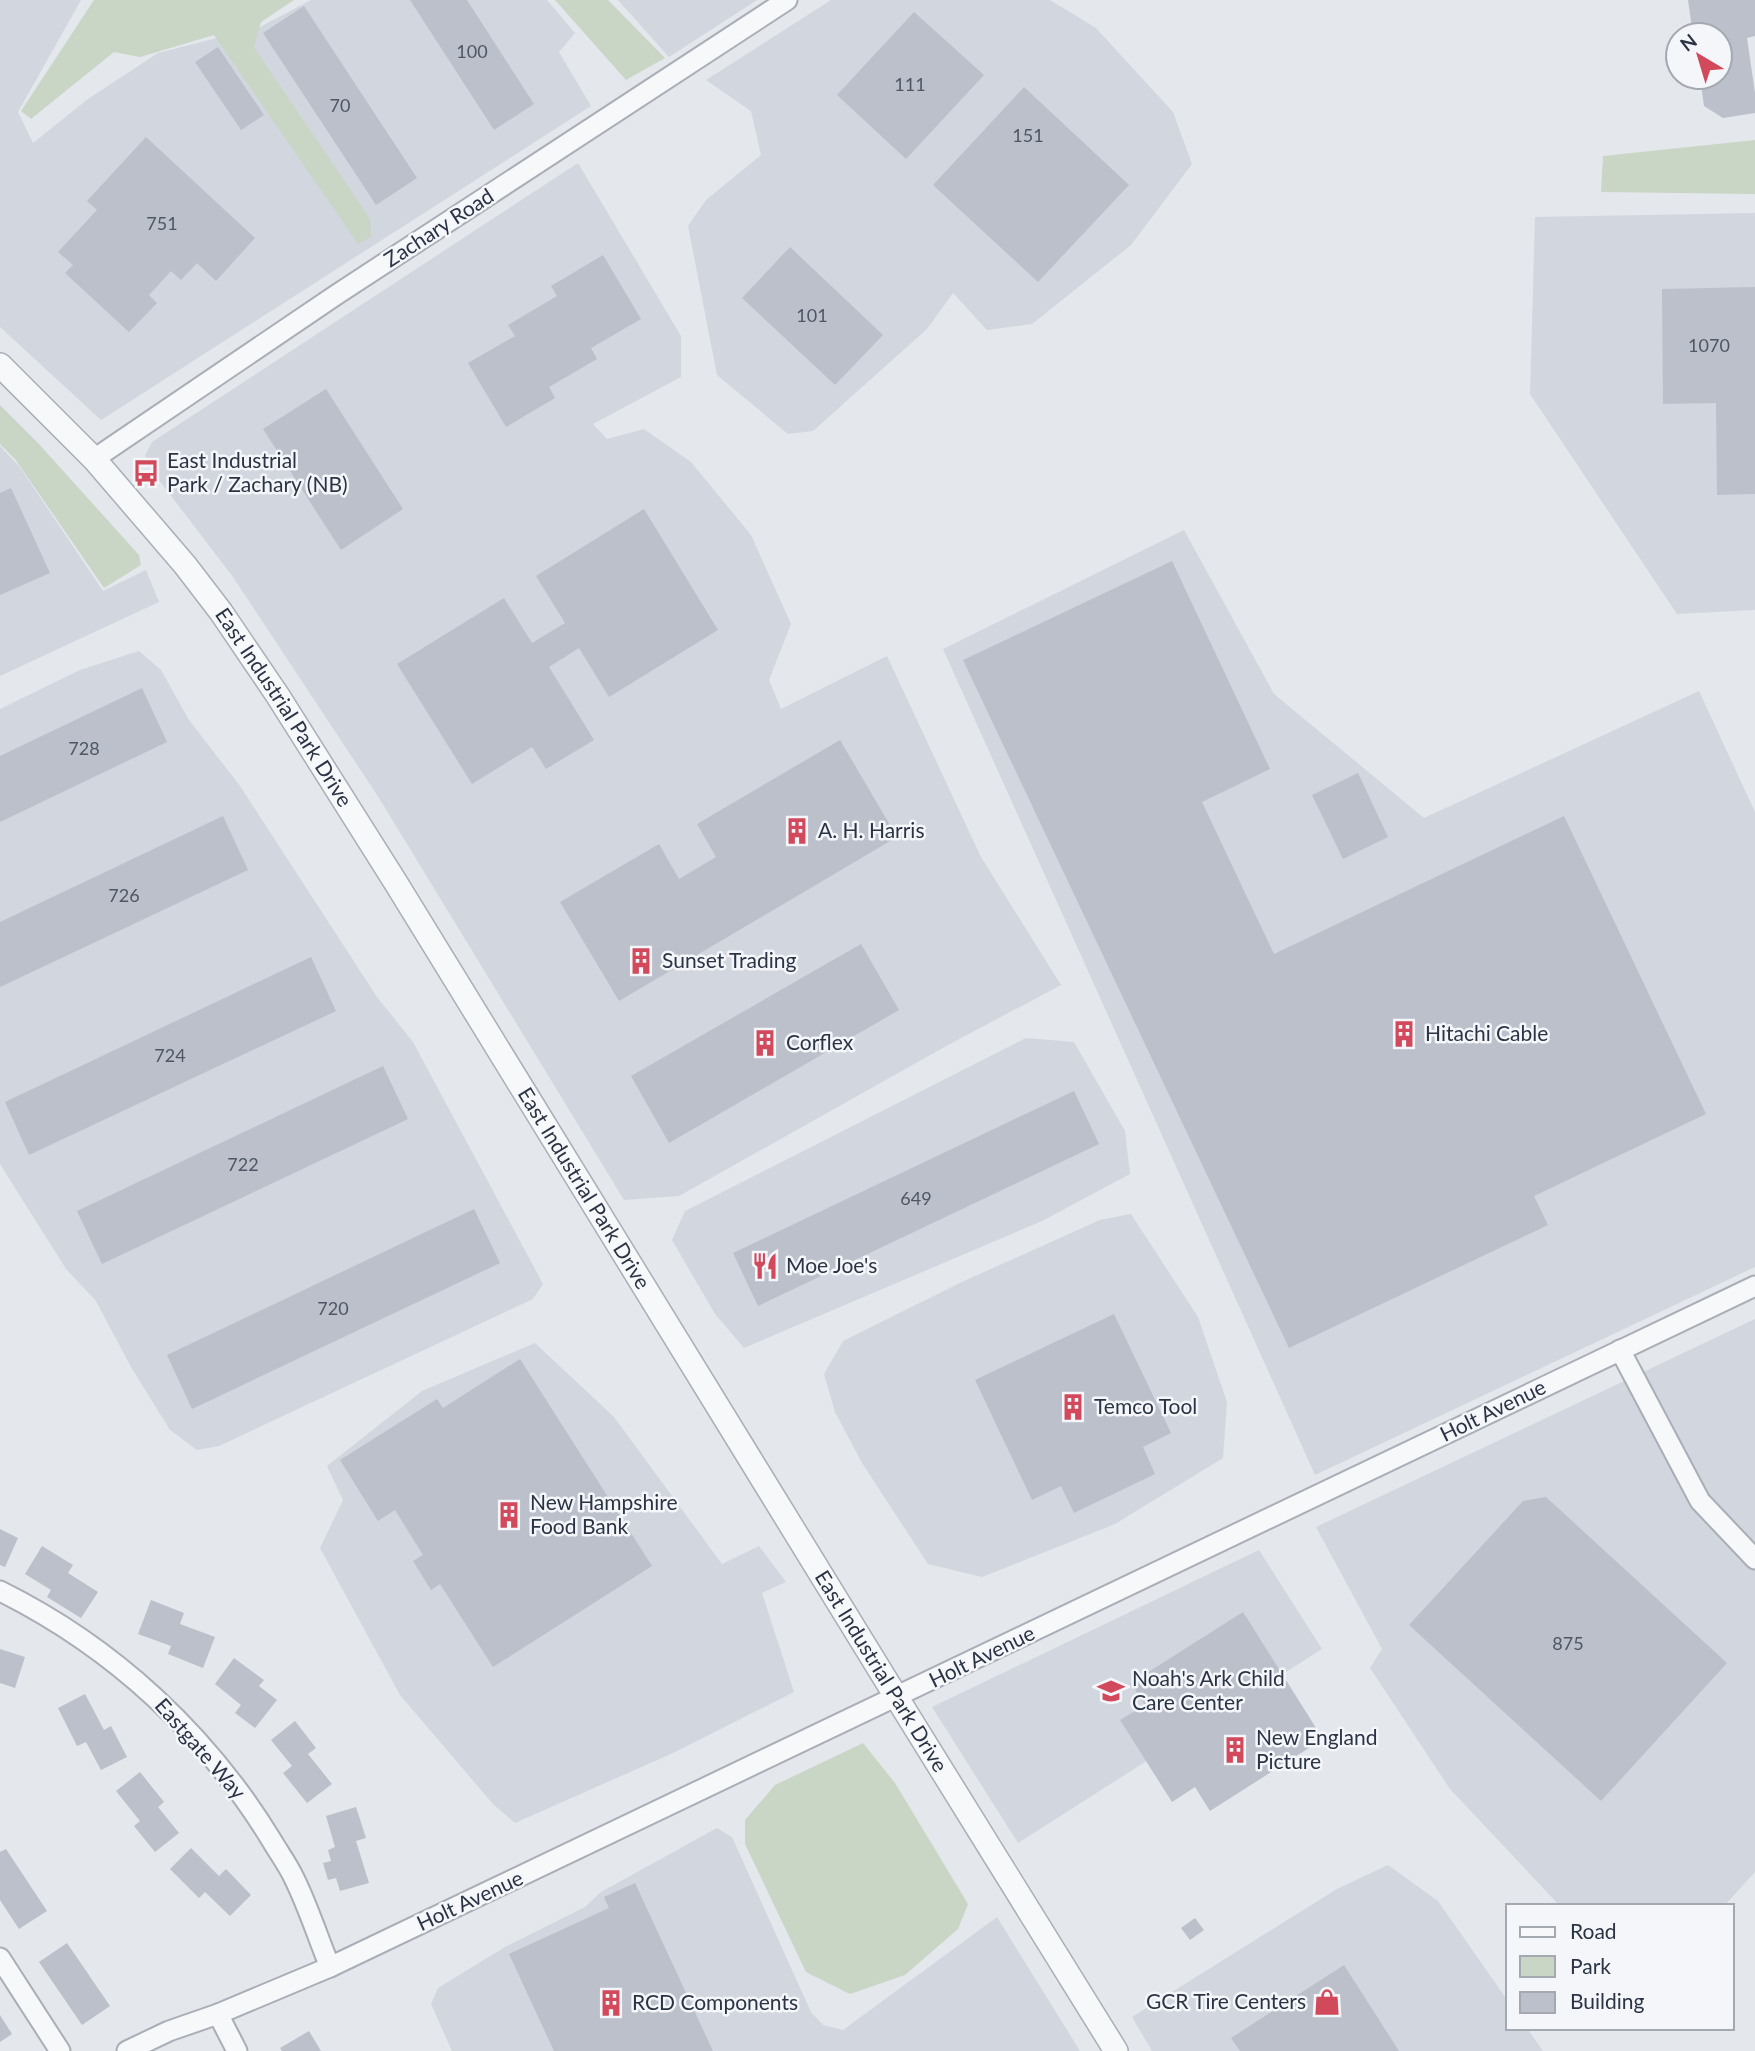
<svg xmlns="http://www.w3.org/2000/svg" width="1755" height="2051" font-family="Lato,sans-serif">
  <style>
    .built { fill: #d2d6de }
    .green { fill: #c9d6c5 }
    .building { fill: #bbc0ca }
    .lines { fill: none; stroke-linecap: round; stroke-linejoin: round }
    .minor-casing { stroke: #a9aeb7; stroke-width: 23 }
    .tertiary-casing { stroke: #a9aeb7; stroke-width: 26 }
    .minor { stroke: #f7f8fa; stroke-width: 19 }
    .tertiary { stroke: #f7f8fa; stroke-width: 23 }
    .labels { text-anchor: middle; stroke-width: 5; stroke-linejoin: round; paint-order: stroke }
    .number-label { font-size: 18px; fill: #4f5766 }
    .street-label { font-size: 21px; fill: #2b3445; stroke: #f4f6f9 }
    .poi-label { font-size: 21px; fill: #2b3445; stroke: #f4f6f9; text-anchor: start }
  </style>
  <rect width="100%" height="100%" fill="#e4e7ec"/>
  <!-- built -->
  <g class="built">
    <polygon points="0,0 81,0 18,112 33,143 88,99 158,53 260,27 311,0 547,0 575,33 559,52 591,106 101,420 0,327"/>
    <polygon points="618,0 757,0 669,57"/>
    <polygon points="831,0 1050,0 1096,28 1173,112 1192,164 1131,245 1032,324 987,330 953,293 927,329 813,431 788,434 717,375 688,226 706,200 761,155 751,111 706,80"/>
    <polygon points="578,163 681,336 681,377 593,424 607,439 644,429 691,462 751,535 791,624 769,680 781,709 887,656 981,857 1061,985 948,1045 679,1196 624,1200 379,798 233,577 152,471 145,455 152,442"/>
    <polygon points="1755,213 1755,610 1677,614 1530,394 1535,217"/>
    <polygon points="0,446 19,466 103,591 146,570 159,602 0,676"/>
    <polygon points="1184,530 1274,694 1424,818 1699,691 1755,812 1755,1267 1315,1475 943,649"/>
    <polygon points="139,651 161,670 189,720 240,786 377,997 413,1042 543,1284 533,1299 219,1446 197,1450 170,1430 131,1367 96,1301 66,1269 0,1164 0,709 80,670"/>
    <polygon points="1026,1038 1074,1042 1125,1131 1130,1174 1042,1221 744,1348 715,1314 672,1240 685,1211"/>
    <polygon points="1131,1214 1198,1317 1227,1402 1223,1458 1115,1524 982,1577 928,1564 862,1463 835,1412 824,1374 843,1341 964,1281 1100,1220"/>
    <polygon points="1755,1319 1755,1872 1724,1906 1560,1906 1450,1789 1370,1668 1382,1649 1316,1527"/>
    <polygon points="535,1343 614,1417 722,1564 759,1546 786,1582 762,1593 794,1692 673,1753 515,1823 493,1804 400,1695 320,1548 343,1500 327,1466 422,1391"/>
    <polygon points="1259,1550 1322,1649 1018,1843 932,1707"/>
    <polygon points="717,1828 732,1837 811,2012 823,2025 843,2030 997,1917 1080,2051 452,2051 431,2004 438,1988 505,1947 585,1907 601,1892"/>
    <polygon points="1388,1865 1438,1901 1508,2001 1508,2028 1527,2028 1543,2051 1152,2051 1132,2017 1337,1889"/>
  </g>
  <!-- green -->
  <g class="green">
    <polygon points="94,0 294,0 261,22 254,47 370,219 371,237 358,244 214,35 140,57 114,52 31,119 21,111"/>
    <polygon points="555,0 608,0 665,58 626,80"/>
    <polygon points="1755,140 1755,194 1601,192 1603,156"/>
    <polygon points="0,405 38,443 139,555 141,565 104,588 15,459 0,444"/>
    <polygon points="863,1743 895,1783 968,1904 958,1929 905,1975 850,1994 806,1972 745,1844 745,1820 775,1785"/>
  </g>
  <!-- building -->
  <g class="building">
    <polygon points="410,0 467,0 534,104 494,130"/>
    <polygon points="1688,0 1755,0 1755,36 1747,38 1755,93 1755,113 1723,118 1704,106 1700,77 1720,77 1720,35 1693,35"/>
    <polygon points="304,6 417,178 376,205 263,33"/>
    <polygon points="914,12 984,75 906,159 837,95"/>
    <polygon points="218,47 264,115 241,130 195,62"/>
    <polygon points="1024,87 1129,185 1038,282 933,185"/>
    <polygon points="146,137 255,238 216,281 197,263 181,280 171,271 149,295 157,303 129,332 65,273 73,265 58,252 97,210 87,201"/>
    <polygon points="790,247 883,335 835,385 742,298"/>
    <polygon points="603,255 641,319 591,348 597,359 549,387 555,398 506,427 468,363 515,336 508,325 557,296 551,286"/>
    <polygon points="1755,287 1755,494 1717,495 1716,403 1663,404 1662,289"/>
    <polygon points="326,389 403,509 341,550 263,429"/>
    <polygon points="11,488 50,573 0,595 0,493"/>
    <polygon points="644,509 718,630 609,697 579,648 549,667 594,740 546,769 532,747 472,784 397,664 504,598 532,643 565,623 536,576"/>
    <polygon points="1172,561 1270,769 1202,802 1274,954 1564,816 1706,1114 1534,1196 1548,1225 1289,1348 963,660"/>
    <polygon points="142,688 167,742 0,822 0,756"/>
    <polygon points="840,740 897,837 619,1001 560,902 659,844 679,879 716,857 697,824"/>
    <polygon points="1358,773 1388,837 1343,859 1312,795"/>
    <polygon points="223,816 248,870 0,987 0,922"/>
    <polygon points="861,944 899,1010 669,1143 631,1076"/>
    <polygon points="311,957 336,1011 29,1155 5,1102"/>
    <polygon points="383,1066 408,1119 102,1264 77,1211"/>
    <polygon points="1074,1091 1099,1144 758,1306 733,1253"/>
    <polygon points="474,1209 500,1263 192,1409 167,1355"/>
    <polygon points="1114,1314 1171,1433 1143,1447 1155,1474 1074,1513 1061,1486 1032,1500 975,1380"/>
    <polygon points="520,1359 652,1566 493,1667 440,1584 431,1590 413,1561 423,1555 395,1510 378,1521 340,1460 437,1399 443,1408"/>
    <polygon points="1546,1497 1727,1663 1601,1801 1409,1625 1523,1501"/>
    <polygon points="0,1529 18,1538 5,1567 0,1565"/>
    <polygon points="42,1546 73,1565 68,1573 98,1592 81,1618 47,1597 51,1590 25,1574"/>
    <polygon points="151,1600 184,1613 180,1624 215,1637 203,1668 168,1654 171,1646 138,1634"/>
    <polygon points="1243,1612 1323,1739 1210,1811 1195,1787 1172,1802 1120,1720 1145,1705 1131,1683"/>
    <polygon points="0,1649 25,1657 15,1688 0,1683"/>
    <polygon points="234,1658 264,1680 259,1686 277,1700 255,1728 235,1713 241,1705 215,1684"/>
    <polygon points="85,1694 104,1730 111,1726 127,1757 101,1770 86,1742 77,1746 58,1708"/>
    <polygon points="295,1721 316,1748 308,1754 332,1784 307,1803 283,1773 292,1766 271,1740"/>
    <polygon points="140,1772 164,1802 158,1807 179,1833 155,1852 134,1826 140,1821 116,1791"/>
    <polygon points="356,1807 366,1838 356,1841 369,1883 340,1891 336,1878 328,1880 323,1863 331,1861 328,1850 335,1847 326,1816"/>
    <polygon points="191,1848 219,1876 226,1869 251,1895 230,1916 205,1892 199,1898 170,1869"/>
    <polygon points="6,1849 47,1911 19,1929 0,1900 0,1852"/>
    <polygon points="635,1883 713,2051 554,2051 509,1954 609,1908 604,1897"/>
    <polygon points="1195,1918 1204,1930 1190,1940 1181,1928"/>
    <polygon points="67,1943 110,2006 82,2025 39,1962"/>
    <polygon points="1344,1965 1399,2051 1240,2051 1231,2038"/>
    <polygon points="0,2015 12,2034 0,2042"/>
    <polygon points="309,2031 321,2051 282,2051 280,2048"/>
  </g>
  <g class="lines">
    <defs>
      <g id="minor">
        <polyline points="94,459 336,295 787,0"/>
        <polyline points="1620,1350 1700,1501 1755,1559"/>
        <path d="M0,1591C113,1647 207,1734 272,1841C279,1853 288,1865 294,1878C308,1906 318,1938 330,1967"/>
        <polyline points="0,1958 60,2051"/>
        <polyline points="218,2014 237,2051"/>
        <polyline points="127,2051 169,2031 218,2014 330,1967 1755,1286"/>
      </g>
      <g id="tertiary">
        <path id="s1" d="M0,365L94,459L185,565L221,612L278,696L396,883L897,1698L1116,2051"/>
      </g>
    </defs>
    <!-- minor casing -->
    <use href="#minor" class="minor-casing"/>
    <!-- tertiary casing -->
    <use href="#tertiary" class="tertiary-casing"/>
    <!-- minor -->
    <use href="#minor" class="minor"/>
    <!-- tertiary -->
    <use href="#tertiary" class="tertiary"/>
  </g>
  <!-- icons -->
  <defs>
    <symbol id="bus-bare" viewBox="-9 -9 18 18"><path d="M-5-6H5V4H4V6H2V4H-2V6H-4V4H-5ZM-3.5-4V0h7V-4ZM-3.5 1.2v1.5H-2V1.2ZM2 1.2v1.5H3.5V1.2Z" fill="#d1495b" stroke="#f4f6f9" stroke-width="2.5" paint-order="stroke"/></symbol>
    <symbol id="building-bare" viewBox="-9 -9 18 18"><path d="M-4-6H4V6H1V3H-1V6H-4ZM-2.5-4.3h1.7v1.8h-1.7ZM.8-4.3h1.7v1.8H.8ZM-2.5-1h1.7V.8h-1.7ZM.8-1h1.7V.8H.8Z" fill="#d1495b" stroke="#f4f6f9" stroke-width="2.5" paint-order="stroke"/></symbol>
    <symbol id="restaurant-bare" viewBox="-9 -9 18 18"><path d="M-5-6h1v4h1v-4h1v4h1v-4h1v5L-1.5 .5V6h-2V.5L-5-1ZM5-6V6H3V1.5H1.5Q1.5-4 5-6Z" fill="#d1495b" stroke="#f4f6f9" stroke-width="2.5" paint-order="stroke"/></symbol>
    <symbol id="school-bare" viewBox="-9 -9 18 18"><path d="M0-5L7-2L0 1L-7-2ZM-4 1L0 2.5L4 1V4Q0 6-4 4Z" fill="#d1495b" stroke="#f4f6f9" stroke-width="2.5" paint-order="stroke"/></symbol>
    <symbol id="shop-bare" viewBox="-9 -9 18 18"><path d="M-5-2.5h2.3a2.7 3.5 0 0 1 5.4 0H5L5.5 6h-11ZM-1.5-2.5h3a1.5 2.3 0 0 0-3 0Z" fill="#d1495b" stroke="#f4f6f9" stroke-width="2.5" paint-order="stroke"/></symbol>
  </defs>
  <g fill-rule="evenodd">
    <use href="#bus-bare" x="127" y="454" width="38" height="38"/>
    <use href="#building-bare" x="778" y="812" width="38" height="38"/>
    <use href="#building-bare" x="622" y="942" width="38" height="38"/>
    <use href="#building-bare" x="1385" y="1015" width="38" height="38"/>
    <use href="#building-bare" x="746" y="1024" width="38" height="38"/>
    <use href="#restaurant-bare" x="746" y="1247" width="38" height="38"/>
    <use href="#building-bare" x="1054" y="1388" width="38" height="38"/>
    <use href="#building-bare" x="490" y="1496" width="38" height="38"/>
    <use href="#school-bare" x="1092" y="1672" width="38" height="38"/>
    <use href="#building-bare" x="1216" y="1731" width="38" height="38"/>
    <use href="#shop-bare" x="1308" y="1983" width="38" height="38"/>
    <use href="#building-bare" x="592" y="1984" width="38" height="38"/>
  </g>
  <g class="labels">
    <!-- number labels -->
    <g class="number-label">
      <text x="472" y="58">100</text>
      <text x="910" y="91">111</text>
      <text x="340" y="112">70</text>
      <text x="1028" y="142">151</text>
      <text x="162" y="230">751</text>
      <text x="812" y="322">101</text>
      <text x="1709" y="352">1070</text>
      <text x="84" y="755">728</text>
      <text x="124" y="902">726</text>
      <text x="170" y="1062">724</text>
      <text x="243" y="1171">722</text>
      <text x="916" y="1205">649</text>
      <text x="333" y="1315">720</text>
      <text x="1568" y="1650">875</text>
    </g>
    <!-- street labels -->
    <g class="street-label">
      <text transform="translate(439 228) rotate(-33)" y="7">Zachary Road</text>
      <text dy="7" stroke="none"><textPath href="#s1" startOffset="446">East Industrial Park Drive</textPath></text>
      <text dy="7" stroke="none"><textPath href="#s1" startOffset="1013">East Industrial Park Drive</textPath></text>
      <text transform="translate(1493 1411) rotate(-26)" y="7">Holt Avenue</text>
      <text transform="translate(982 1657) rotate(-26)" y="7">Holt Avenue</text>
      <text dy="7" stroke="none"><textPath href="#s1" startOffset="1580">East Industrial Park Drive</textPath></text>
      <text transform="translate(200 1749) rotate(49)" y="7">Eastgate Way</text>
      <text transform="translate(470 1901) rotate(-25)" y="7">Holt Avenue</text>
    </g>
    <!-- poi labels -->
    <g class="poi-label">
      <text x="167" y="468">East Industrial<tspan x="167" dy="24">Park / Zachary (NB)</tspan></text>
      <text x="818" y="838">A. H. Harris</text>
      <text x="662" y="968">Sunset Trading</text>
      <text x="1425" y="1041">Hitachi Cable</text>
      <text x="786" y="1050">Corflex</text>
      <text x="786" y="1273">Moe Joe's</text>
      <text x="1094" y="1414">Temco Tool</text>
      <text x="530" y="1510">New Hampshire<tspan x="530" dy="24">Food Bank</tspan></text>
      <text x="1132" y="1686">Noah's Ark Child<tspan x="1132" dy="24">Care Center</tspan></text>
      <text x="1256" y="1745">New England<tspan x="1256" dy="24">Picture</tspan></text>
      <text x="1306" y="2009" text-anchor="end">GCR Tire Centers</text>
      <text x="632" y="2010">RCD Components</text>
    </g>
  </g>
  <!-- legend -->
  <rect x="1506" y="1904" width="228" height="126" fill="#f4f6f9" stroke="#a4a8b1" stroke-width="2"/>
  <rect x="1520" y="1927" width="35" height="10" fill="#f7f8fa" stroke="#a4a8b1" stroke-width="2"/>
  <text x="1570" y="1939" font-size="21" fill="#2b3445">Road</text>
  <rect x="1520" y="1956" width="35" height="21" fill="#c9d6c5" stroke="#a4a8b1" stroke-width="2"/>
  <text x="1570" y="1974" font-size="21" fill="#2b3445">Park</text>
  <rect x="1520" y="1992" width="35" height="21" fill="#bbc0ca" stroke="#a4a8b1" stroke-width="2"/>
  <text x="1570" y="2009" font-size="21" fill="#2b3445">Building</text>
  <!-- north arrow -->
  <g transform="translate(1699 56) rotate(322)"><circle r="33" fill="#f4f6f9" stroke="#a4a8b1" stroke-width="2"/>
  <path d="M0-5L12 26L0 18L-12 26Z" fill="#d1495b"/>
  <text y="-10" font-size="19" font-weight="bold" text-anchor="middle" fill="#2b3445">N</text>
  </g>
</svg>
